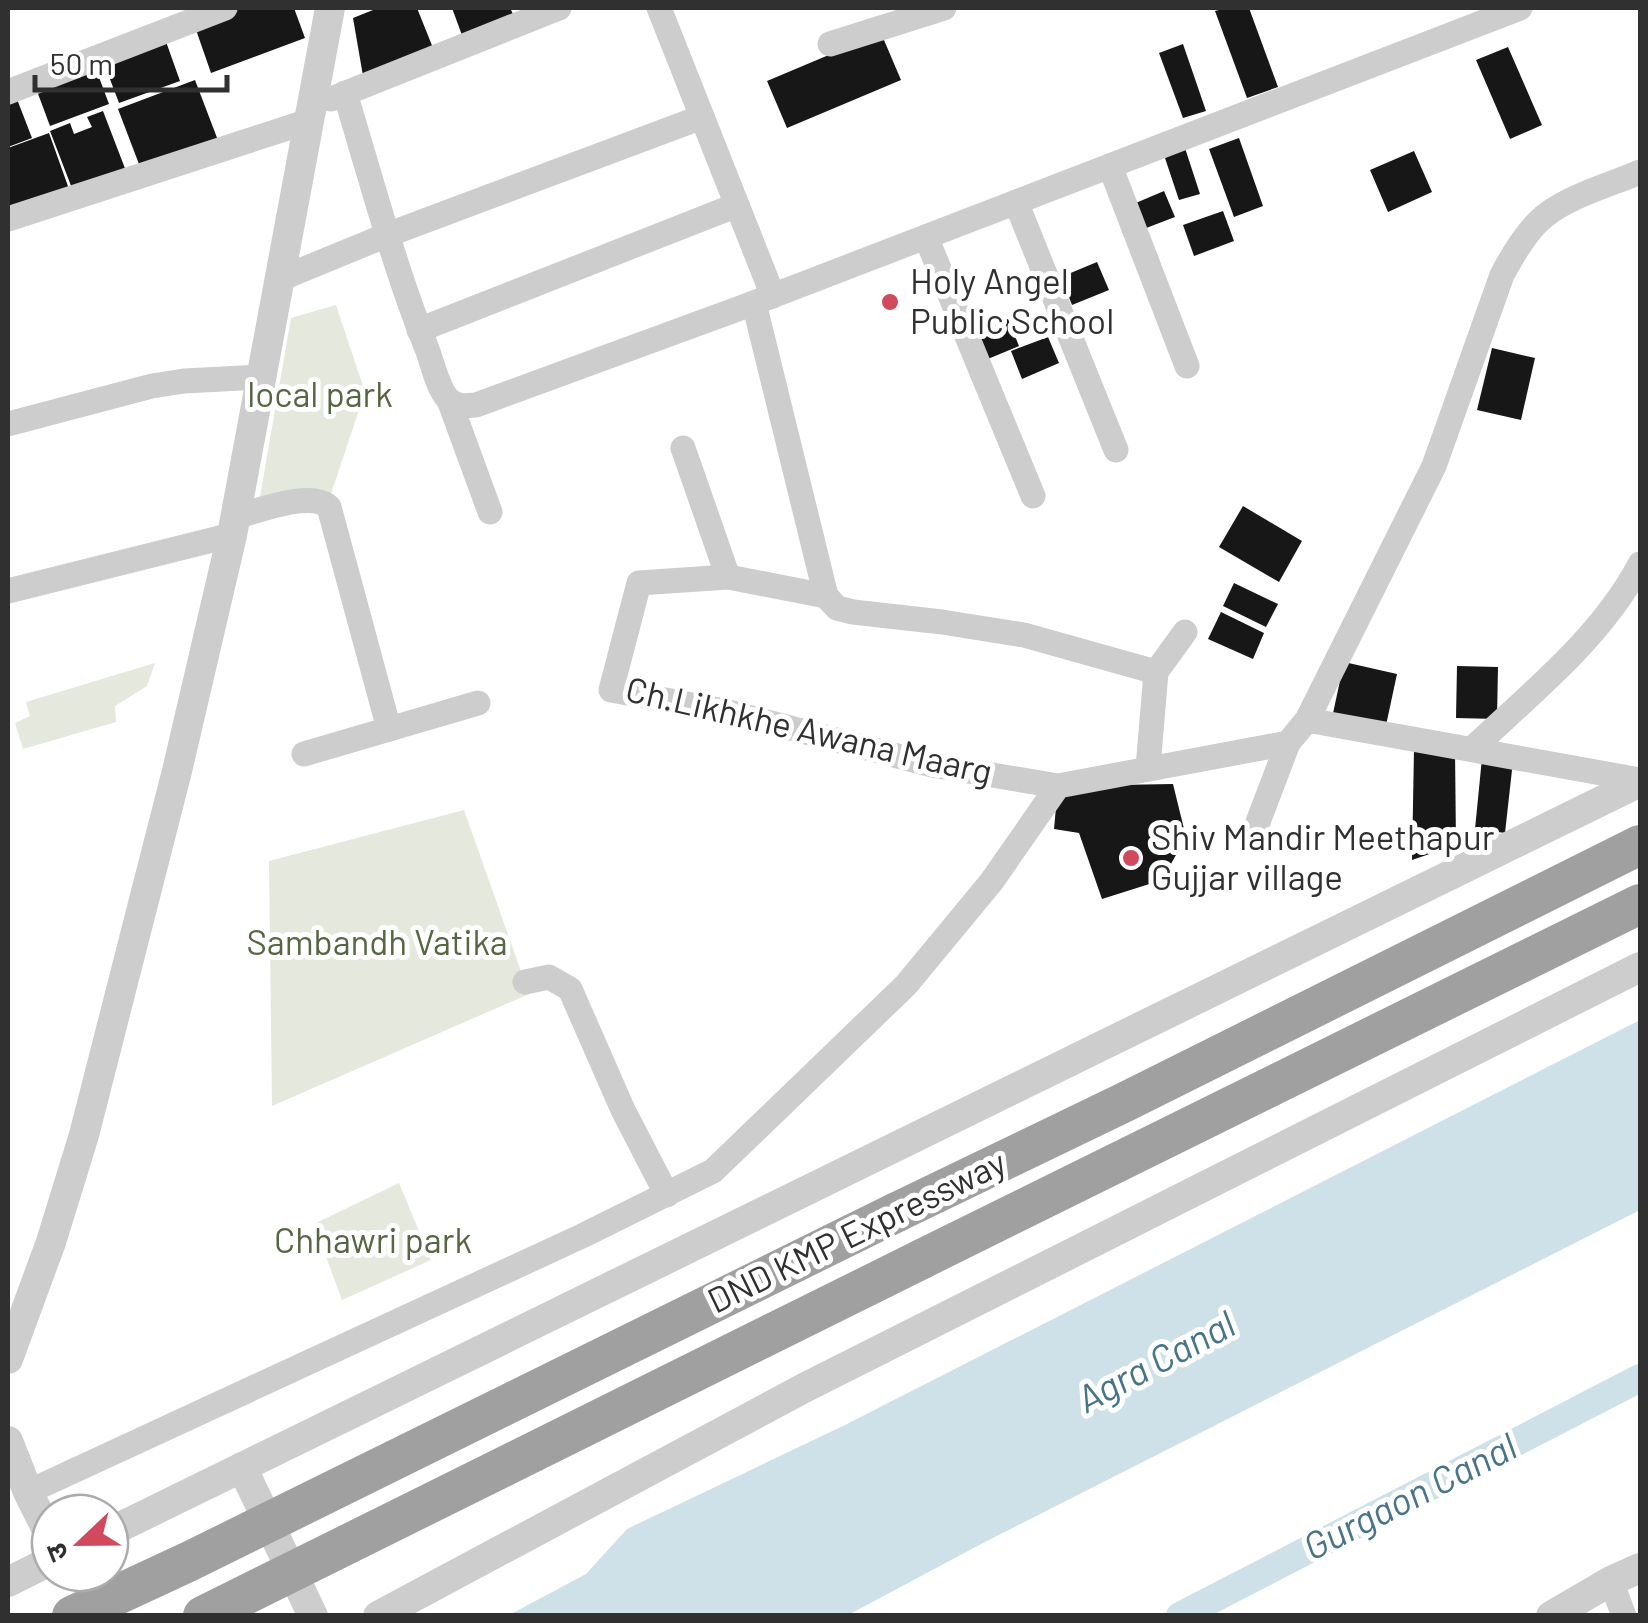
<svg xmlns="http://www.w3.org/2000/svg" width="1648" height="1623" font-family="Barlow,'Noto Sans Devanagari',sans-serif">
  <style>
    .green { fill: #e4e8dd }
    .water { fill: #cee0e8 }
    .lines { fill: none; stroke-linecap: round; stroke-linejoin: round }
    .canal { stroke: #cee0e8; stroke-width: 28 }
    .building { fill: #171717 }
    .minor { stroke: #cdcdcd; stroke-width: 25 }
    .tertiary { stroke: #cdcdcd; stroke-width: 30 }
    .trunk { stroke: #a0a0a0; stroke-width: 40 }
    .trunk-bridge { stroke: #a0a0a0; stroke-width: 40 }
    .poi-dot { fill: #d0495d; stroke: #fff; stroke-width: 4 }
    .labels { text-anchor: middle; stroke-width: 10; stroke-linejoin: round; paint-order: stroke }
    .poi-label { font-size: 35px; fill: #303030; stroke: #fff; text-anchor: start }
    .park-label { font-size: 35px; fill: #566642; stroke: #fff }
    .street-label { font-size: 35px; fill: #303030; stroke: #fff }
    .water-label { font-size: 38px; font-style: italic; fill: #477488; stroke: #fff }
  </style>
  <rect width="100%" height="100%" fill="#fff"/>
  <!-- green -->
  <g class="green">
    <polygon points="336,305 365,392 331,494 258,508 291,318"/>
    <polygon points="155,663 147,686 115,706 116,722 23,749 15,723 30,716 26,702"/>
    <polygon points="464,810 529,994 272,1106 269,861"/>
    <polygon points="399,1183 431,1260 342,1300 314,1224"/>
  </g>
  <!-- water -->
  <polygon class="water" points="1640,1020 1640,1210 983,1543 848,1615 509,1615 586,1574 627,1529 845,1425"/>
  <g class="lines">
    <!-- canal -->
    <polyline class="canal" points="1180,1616 1640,1378"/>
  </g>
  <!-- building -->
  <g class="building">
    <polygon points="241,8 294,8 305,38 211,73 194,24"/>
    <polygon points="378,8 417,8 433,48 363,76 353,18"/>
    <polygon points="452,8 510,8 515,18 463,38"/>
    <polygon points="1226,8 1249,8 1278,87 1247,98 1215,11"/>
    <polygon points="881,33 901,80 787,128 767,81"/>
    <polygon points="164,36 180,81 119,103 102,58"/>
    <polygon points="1183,44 1206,111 1183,118 1159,53"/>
    <polygon points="1508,47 1542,125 1510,139 1476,60"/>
    <polygon points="93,61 109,104 50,126 34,83"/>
    <polygon points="195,80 219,143 142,172 118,109"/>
    <polygon points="15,94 32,138 8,147 8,97"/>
    <polygon points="103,111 126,171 73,191 50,131 70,123 74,134 92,127 87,117"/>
    <polygon points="49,133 69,189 8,212 8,148"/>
    <polygon points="1239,138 1263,206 1234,217 1209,149"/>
    <polygon points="1184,145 1200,194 1179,200 1163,152"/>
    <polygon points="1414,151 1432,192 1388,212 1370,170"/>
    <polygon points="1164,191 1175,217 1141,230 1131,205"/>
    <polygon points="1223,211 1234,241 1194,256 1183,225"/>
    <polygon points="1097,262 1109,290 1072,305 1061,277"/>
    <polygon points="1008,319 1019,346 983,361 972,334"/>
    <polygon points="1048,337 1059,363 1022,379 1011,351"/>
    <polygon points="1492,348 1535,358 1521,420 1477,410"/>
    <polygon points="1243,506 1302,541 1279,582 1219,547"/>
    <polygon points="1234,583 1278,604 1266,627 1223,606"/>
    <polygon points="1221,612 1264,633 1253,659 1208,639"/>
    <polygon points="1344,662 1397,674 1385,730 1332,718"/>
    <polygon points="1457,666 1498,667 1497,719 1456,718"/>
    <polygon points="1414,749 1455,750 1456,845 1412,860"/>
    <polygon points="1482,758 1513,761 1505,833 1475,829"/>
    <polygon points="1173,784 1186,837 1162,880 1102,899 1079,833 1054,829 1058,786"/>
  </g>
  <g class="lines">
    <!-- minor -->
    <g class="minor">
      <polyline points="659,8 773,296"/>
      <polyline points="830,44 944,8"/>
      <polyline points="8,92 225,8"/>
      <path d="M345,93C371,179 394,266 427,349C433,364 437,387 448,399C456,407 465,406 476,405L754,303L1520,8"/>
      <polyline points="331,99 559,8"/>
      <polyline points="1110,166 1187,366"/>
      <polyline points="1016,202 1116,450"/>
      <polyline points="8,219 309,121"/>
      <polyline points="926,237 1033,496"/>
      <polyline points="280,279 387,235 702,117"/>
      <polyline points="754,303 826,596 837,608 853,612 942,622 1024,635 1156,672"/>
      <polyline points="419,330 737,205"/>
      <polyline points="449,400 490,512"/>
      <polyline points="8,424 152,386 184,381 261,377"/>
      <polyline points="683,448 728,577"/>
      <path d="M235,517C258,511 311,490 329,507L389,729"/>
      <polyline points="8,591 232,535"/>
      <polyline points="826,596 728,577 639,583 611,690 725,711 932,765 1058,786"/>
      <polyline points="1307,720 1640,780"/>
      <path d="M1472,749C1532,692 1601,638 1640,564"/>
      <polyline points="304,754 478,703"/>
      <polyline points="1148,768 1156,672 1185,632"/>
      <path d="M1258,822L1288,743L1307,720L1434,466L1502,275C1512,256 1523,237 1538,222C1561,198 1610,185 1640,172"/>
      <polyline points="525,982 549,977 570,989 623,1110 667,1195"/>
      <polyline points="28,1492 582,1236 713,1171 906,985 992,881 1058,786 1288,743"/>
      <polyline points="1611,1581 1624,1616"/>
    </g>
    <!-- tertiary -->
    <g class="tertiary">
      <polyline points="8,1359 51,1242 84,1135 177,771 232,535 330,8"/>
      <polyline points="8,1441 28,1492 50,1536"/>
      <polyline points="242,1467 313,1616"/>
      <polyline points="110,1532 1640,782"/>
      <polyline points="8,1582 50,1561"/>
      <polyline points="378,1616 804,1388 1640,967"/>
      <polyline points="1551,1616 1611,1581 1640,1568"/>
    </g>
    <!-- trunk -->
    <g class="trunk">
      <polyline points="897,1212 1125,1102 1640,845"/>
      <polyline points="922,1259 1640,904"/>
    </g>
    <!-- trunk-bridge -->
    <g class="trunk-bridge">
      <polyline points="72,1616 190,1561 897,1212"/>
      <polyline points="203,1616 922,1259"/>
    </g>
  </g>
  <!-- markers -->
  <g class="poi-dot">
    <circle cx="890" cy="302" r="10"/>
    <circle cx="1131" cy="858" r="10"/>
  </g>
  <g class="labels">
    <!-- poi labels -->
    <g class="poi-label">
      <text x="910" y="294">Holy Angel<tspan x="910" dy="40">Public School</tspan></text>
      <text x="1151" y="850">Shiv Mandir Meethapur<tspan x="1151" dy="40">Gujjar village</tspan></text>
    </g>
    <!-- park labels -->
    <g class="park-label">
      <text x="320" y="407">local park</text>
      <text x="377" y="955">Sambandh Vatika</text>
      <text x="373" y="1253">Chhawri park</text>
    </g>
    <!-- street labels -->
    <g class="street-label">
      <text transform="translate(809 731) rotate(13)" y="12">Ch.Likhkhe Awana Maarg</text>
      <text transform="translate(857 1232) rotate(-26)" y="12">DND KMP Expressway</text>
    </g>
    <!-- water labels -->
    <g class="water-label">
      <text transform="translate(1156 1362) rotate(-28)" y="13">Agra Canal</text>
      <text transform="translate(1410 1497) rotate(-27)" y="13">Gurgaon Canal</text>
    </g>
  </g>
  <!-- border -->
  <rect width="1648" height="1623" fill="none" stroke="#303030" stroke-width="20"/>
  <!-- north arrow -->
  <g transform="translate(80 1543) rotate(248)"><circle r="48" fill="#ffffff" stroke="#acacac" stroke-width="2.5"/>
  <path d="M0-8L18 38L0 25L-18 38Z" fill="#d0495d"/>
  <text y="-15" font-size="28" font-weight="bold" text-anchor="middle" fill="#303030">उ</text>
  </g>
  <!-- scale -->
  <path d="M35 75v15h192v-15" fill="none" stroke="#303030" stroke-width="5"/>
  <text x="50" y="75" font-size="30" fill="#303030" stroke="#ffffff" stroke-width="8" paint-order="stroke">50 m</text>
</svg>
